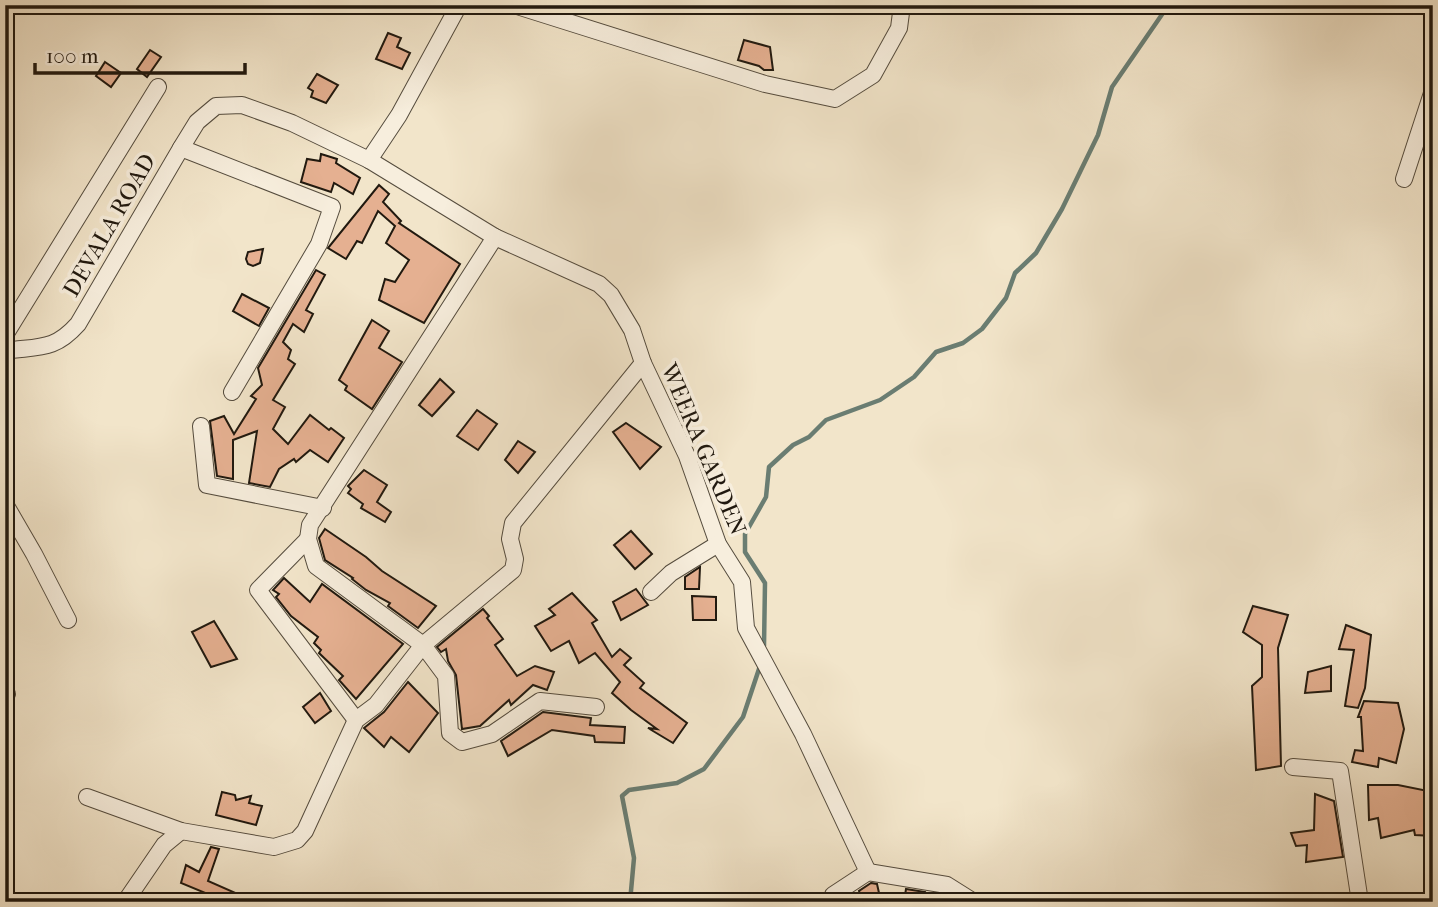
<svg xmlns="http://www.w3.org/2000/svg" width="1438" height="907" font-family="'IM FELL French Canon',serif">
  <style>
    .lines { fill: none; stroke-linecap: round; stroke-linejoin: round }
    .stream { stroke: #6a7d72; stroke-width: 4.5 }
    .building { fill: #e5b091; stroke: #21190f; stroke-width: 2 }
    .minor-casing { stroke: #554c3e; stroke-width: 18 }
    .minor { stroke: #f7eedd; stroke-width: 16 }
    .labels { text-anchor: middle; stroke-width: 7; stroke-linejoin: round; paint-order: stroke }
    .street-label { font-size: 23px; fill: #21190f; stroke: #f7eedd }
  </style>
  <rect width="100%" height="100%" fill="#f2e5ca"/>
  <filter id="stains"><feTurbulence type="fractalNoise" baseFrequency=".00286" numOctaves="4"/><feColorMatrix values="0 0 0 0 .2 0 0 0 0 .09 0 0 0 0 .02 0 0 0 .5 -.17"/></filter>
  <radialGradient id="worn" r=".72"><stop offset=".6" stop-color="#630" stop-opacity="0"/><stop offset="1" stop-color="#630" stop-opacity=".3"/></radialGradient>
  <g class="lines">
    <!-- stream -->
    <g class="stream">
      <polyline points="764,646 765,583 745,552 745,534 766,497 769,467 793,445 809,437 826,420 880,400 914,377 936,352 963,343 982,329 1006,298 1015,273 1036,253 1062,209 1098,135 1112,87 1163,13 1165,5"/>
      <polyline points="630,902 634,858 622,796 629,790 677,783 704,769 743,717 760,666"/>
    </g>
  </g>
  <!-- building -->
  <g class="building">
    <polygon points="388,33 401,38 397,47 410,53 402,69 376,59"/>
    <polygon points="744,40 770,47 773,70 764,70 759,66 738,60"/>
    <polygon points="150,50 161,57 147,77 137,69"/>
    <polygon points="105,62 121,73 111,87 96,76"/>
    <polygon points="317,74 338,85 326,103 311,97 313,91 308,88"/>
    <polygon points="321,154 337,159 336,163 360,178 353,194 334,183 331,192 301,182 307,159 320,161"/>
    <polygon points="379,185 389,194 383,202 401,221 399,223 460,264 424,323 379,300 385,279 395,282 409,260 386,243 395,226 378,211 362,243 357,241 346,259 328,248"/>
    <polygon points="263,249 260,263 253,266 248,264 246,259 248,252"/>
    <polygon points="316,270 325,275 306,310 313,314 304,332 293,324 283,342 291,350 288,359 295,364 273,400 285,407 273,429 288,444 310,415 329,430 331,428 344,438 328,462 310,450 296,462 294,459 279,469 270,487 249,483 257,431 233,440 233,479 217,476 210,421 224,416 234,434 256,399 251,396 262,385 258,368"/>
    <polygon points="242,294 269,308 259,326 233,311"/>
    <polygon points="372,320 389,331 379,348 402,362 372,409 345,390 347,386 339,380"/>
    <polygon points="440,379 454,392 432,416 419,405"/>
    <polygon points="477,410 497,424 478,450 457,436"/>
    <polygon points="626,423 661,447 640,469 613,432"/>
    <polygon points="518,441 535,452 518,473 505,460"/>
    <polygon points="364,470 387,485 377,502 391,512 385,522 361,508 363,504 348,493 351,489 348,486"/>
    <polygon points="325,529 366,557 382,571 436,606 418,628 388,606 390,603 366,590 352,579 353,578 325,560 319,538"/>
    <polygon points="631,531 652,554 635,569 614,545"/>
    <polygon points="700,567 699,589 685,589 685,577"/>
    <polygon points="284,578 310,602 322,584 403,644 356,699 339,680 343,676 319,653 321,650 314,643 318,637 291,616 276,597 279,594 273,590"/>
    <polygon points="636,589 648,605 621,620 613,602"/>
    <polygon points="572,593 597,620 592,623 612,657 620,649 631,658 624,665 644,683 640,688 687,723 673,743 648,728 657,729 631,710 612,693 620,682 595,653 579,663 569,641 551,651 535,626 555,615 549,609"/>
    <polygon points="692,596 716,597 716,620 693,620"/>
    <polygon points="1253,606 1288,615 1278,648 1281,766 1256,770 1252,686 1262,677 1262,645 1243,632"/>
    <polygon points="483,609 489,616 487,618 503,639 495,645 517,676 535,666 554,672 547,690 533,685 511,705 509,700 480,726 462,729 456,675 448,661 446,649 441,652 437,647"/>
    <polygon points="214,621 237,659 211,667 192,632"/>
    <polygon points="1346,625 1371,635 1365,688 1358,708 1345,706 1354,650 1339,649"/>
    <polygon points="1331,666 1331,691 1305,693 1308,672"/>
    <polygon points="408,682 438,713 409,752 391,737 384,747 364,728 384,712"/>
    <polygon points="320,693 331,711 315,723 303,707"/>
    <polygon points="1364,701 1398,703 1404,729 1396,763 1379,758 1378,767 1352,762 1355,750 1363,751 1361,717 1358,717"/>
    <polygon points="543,712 591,718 590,725 625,727 624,743 595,742 594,736 552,730 508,756 501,741"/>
    <polygon points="1368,785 1398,785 1433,792 1433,836 1415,835 1414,830 1381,838 1378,818 1369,820"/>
    <polygon points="222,792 235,795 236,800 251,796 249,803 262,806 256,825 216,815"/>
    <polygon points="1315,794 1334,801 1343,857 1306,862 1307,845 1296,846 1291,833 1314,830"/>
    <polygon points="211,847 219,849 208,881 256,902 219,902 220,899 181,883 186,865 199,872"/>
    <polygon points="871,883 877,884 881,902 863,902 859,891"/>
    <polygon points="906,889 925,892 923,902 904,902"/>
  </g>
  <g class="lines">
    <defs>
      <g id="minor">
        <polyline points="514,5 765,84 835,99 873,75 899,28 902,5"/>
        <polyline points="181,148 332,207 319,244 232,392"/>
        <polyline points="369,160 399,115 459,5"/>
        <polyline points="1404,179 1433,90"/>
        <polyline points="495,237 310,525 308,539 316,566 423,645 446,676 450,733 462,742 492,734 540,701 596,707"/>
        <polyline points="5,335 158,87"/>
        <path d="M5,351C39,346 54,351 78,324L181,148L197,122L216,106L242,105L292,123L369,160L495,237L599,284L611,295L632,330L643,363L687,456L718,544L742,582L746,628L803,734L868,872"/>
        <polyline points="201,426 207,485 323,508"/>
        <polyline points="5,504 34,554 68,620"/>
        <polyline points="308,539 258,590 356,720"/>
        <polyline points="651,592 671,573 718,544"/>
        <polyline points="5,691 7,694"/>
        <polyline points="1293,767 1340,771 1360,902"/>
        <polyline points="87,797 181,831 274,847 297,840 305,831 356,720 376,705 423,645 513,570 515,559 510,539 513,523 643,363"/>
        <polyline points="868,872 947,885 974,902"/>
        <polyline points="125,902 164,845 181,831"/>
        <polyline points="836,902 833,895 868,872"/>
      </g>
    </defs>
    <!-- minor casing -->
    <use href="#minor" class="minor-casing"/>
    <!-- minor -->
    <use href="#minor" class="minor"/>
  </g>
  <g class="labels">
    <!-- street labels -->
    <g class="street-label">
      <text transform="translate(109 225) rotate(-60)" y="8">DEVALA ROAD</text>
      <text transform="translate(704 449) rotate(67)" y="8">WEERA GARDEN</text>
    </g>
  </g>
  <!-- margin -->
  <rect width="1438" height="907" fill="none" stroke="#f2e5ca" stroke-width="28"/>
  <rect x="7" y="7" width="1424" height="893" fill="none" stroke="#21190f" stroke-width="3.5"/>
  <rect x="14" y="14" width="1410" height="879" fill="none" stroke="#21190f" stroke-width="2"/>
  <!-- scale -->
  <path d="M35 63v10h210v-10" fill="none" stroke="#21190f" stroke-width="3.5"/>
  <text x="46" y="63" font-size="21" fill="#21190f" stroke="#f7eedd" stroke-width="5" paint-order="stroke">100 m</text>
  <rect width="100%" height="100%" filter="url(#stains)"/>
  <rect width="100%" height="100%" fill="url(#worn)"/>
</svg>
